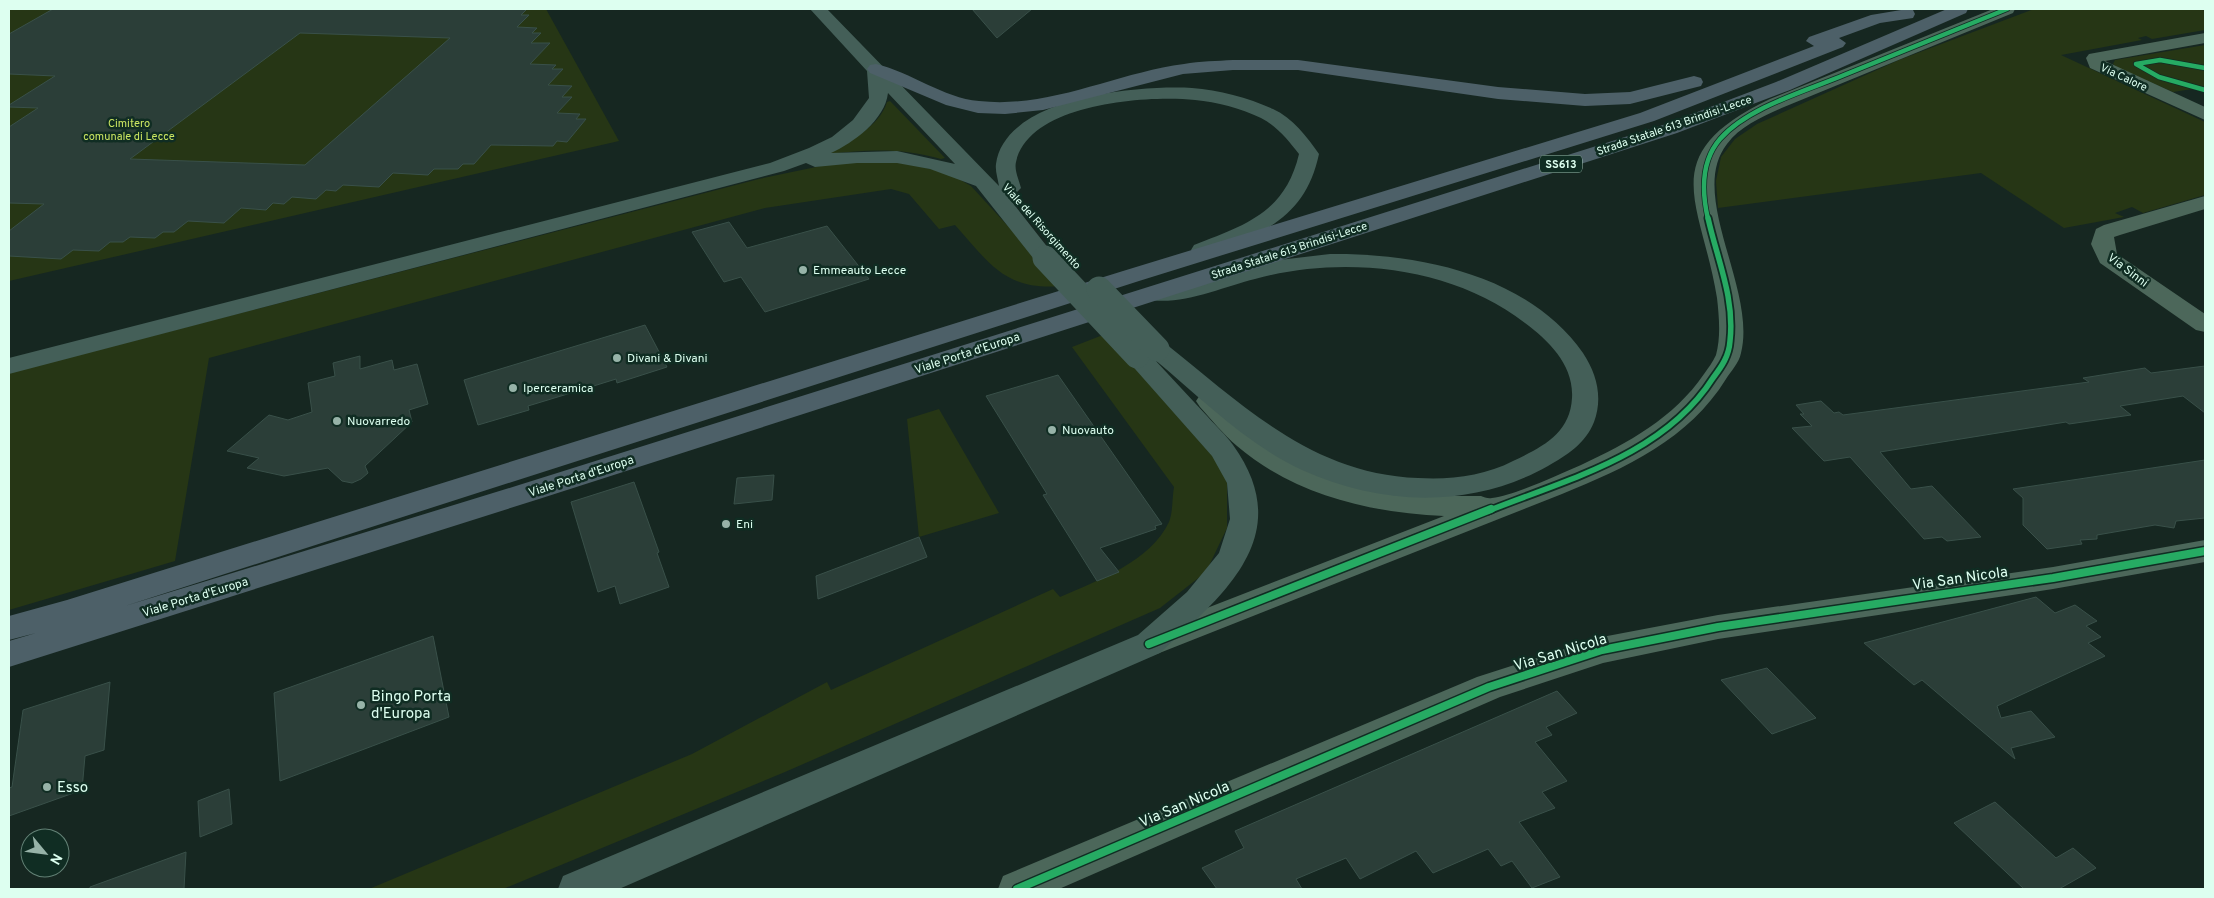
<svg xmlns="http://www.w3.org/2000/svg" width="2214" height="898" font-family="Overpass,sans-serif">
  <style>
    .green { fill: #263615 }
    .building { fill: #2b3e38; stroke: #395049; fill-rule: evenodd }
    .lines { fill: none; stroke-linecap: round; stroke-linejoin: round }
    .minor { fill: #4c675a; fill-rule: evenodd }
    .major { fill: #445f58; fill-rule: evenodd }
    .highway { fill: #4d6068; fill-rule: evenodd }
    .major-bridge { stroke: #445f58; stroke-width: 25 }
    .cycleway-far2-casing { stroke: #102d23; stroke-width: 6 }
    .cycleway-far1-casing { stroke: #102d23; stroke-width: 9 }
    .cycleway-casing { stroke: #102d23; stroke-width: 11 }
    .cycleway-far2 { stroke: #26ab63; stroke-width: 4.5 }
    .cycleway-far1 { stroke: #26ab63; stroke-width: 5.5 }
    .cycleway { stroke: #26ab63; stroke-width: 8 }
    .poi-dot { fill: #97b3a8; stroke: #102d23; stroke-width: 2 }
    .labels { text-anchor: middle; stroke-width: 5; stroke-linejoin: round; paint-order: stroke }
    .far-street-label { font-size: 11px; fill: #ddfff0; stroke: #102d23 }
    .far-park-label { font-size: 11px; fill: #cbe661; stroke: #102d23 }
    .shield { fill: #102d23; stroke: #a0c0b2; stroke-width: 1 }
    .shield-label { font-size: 11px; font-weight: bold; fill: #ddfff0 }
    .poi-label { font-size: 12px; fill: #ddfff0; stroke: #102d23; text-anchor: start }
    .street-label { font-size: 12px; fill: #ddfff0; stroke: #102d23 }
    .near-street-label { font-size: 15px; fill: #ddfff0; stroke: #102d23 }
    .near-poi-label { font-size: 15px; fill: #ddfff0; stroke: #102d23; text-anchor: start }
  </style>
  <rect width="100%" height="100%" fill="#162721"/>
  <!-- green -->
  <g class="green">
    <polygon points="9,9 546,9 619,141 9,281"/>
    <polygon points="2034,9 2200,9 2205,11 2205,30 2152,39 2146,36 2138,38 2142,40 2061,55 2205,122 2205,195 2143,213 2132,207 2115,213 2124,217 2064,228 1981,173 1718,208 1716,181 1721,157 1735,139 1757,124 1899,60"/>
    <polygon points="2205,45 2205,87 2173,92 2118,68 2113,64 2115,60"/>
    <path d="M890,101L945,158L941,159C905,148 868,149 830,154L828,152C850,140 879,128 887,102Z"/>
    <path d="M840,162H903L950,174L971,186L1063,286C1005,291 990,264 955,225L939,229L909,194L891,189L765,208L209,358L175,561L9,610V373L759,179Z"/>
    <path d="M1108,333L1215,450L1227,483V528L1206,572L1160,608L785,772L503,889H369L692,754L827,682L831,690L1053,589L1060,597C1097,581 1151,561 1169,522C1173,512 1172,498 1174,487L1072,347Z"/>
    <polygon points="939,409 999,513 919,537 907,419"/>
  </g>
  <!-- building -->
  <g class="building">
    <path d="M53,9H527L521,15H529L517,27L537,28L532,33H541L531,43H550L530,64L556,65L552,69H563L548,85L572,86L562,97H572L557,113L580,114L576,119H586L567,142L557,141L553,146L491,145L474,164H463L458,169H434L428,175L393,173L379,187L343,185L336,191L326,190L316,199L292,197L284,204L273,203L266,210L241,208L224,223L188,221L174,232H163L155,238L130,237L123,242H110L99,251L73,250L61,259L9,256V231L44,204L9,203V127L38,108L9,107V105L55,76L9,74V34ZM300,33L450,38L305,165L130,159Z"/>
    <polygon points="972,9 1032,9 997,38"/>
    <polygon points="729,222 747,248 827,226 869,279 765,312 741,277 724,282 692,232"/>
    <polygon points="645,325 667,367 617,383 616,379 584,389 528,406 529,410 478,425 464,380"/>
    <polygon points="360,356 360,369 392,360 394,370 417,364 428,404 409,410 412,422 365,466 368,473 361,479 352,483 342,481 328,468 284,476 247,468 259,458 227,451 269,415 288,420 312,412 308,383 335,376 333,363"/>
    <polygon points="2205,366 2205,413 2183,396 2120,406 2131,415 2069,424 2066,422 1880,452 1911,489 1932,486 1981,537 1947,541 1942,537 1924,539 1850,457 1824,461 1792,428 1812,426 1800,414 1804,414 1796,405 1821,401 1834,413 1839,412 1843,415 2089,382 2083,378 2145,368 2151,373"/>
    <polygon points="1058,375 1162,524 1155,526 1156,529 1100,548 1119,572 1097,581 1043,495 1047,494 986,396"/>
    <polygon points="2205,460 2205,518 2176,521 2174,528 2155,525 2097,535 2097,539 2080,540 2082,544 2047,549 2023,525 2023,498 2013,489"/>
    <polygon points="774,475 772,500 734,504 737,478"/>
    <polygon points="634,482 659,552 657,553 669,587 620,604 615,586 598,592 571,502"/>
    <polygon points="919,537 927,557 818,599 816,576"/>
    <polygon points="2036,597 2055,613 2075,605 2097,621 2086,626 2101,637 2088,643 2105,656 1997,706 2001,718 2031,711 2055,737 2011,748 2015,759 1922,680 1914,685 1864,643"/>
    <polygon points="433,636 449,717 280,781 274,693"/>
    <polygon points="1767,668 1816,718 1772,734 1721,680"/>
    <polygon points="110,682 104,750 85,756 82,790 9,816 9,788 12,787 23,710"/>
    <polygon points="1557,691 1577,713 1546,727 1552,735 1535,742 1567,781 1542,792 1555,808 1519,822 1560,877 1532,888 1512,861 1501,866 1488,849 1433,873 1416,851 1360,879 1346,858 1296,879 1302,889 1217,889 1202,868 1244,848 1235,831"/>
    <polygon points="229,789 232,824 200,837 198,801"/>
    <polygon points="1995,802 2056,858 2073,848 2096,868 2059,889 2024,889 1954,823"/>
    <polygon points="186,852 184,889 90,889 90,887"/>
  </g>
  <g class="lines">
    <!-- minor -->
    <g class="minor">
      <path d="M1993,9H2015L2013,13L1784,107C1764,116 1740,126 1727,144C1687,195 1757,289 1741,353C1739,363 1731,371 1726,379C1689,439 1626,468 1562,494L1162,652L1151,656L1140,652L1135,643L1140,634L1444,516C1371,513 1294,495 1237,446C1223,434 1212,420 1200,407L1196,401L1200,395L1209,393L1218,395C1231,408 1242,421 1256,433C1320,487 1400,497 1481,496C1484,497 1488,499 1492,498C1515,495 1558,475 1581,465C1628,443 1674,418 1704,374C1708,368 1713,362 1716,355C1721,337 1719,316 1717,298C1701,200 1653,155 1770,99Z"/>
      <polygon points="2205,33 2205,43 2105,61 2205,107 2205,120 2090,68 2086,58 2089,54"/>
      <polygon points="2205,196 2205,209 2120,235 2114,237 2117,254 2205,314 2205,332 2196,330 2100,263 2091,244 2096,229 2104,225"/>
      <polygon points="2205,540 2205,562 2053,589 1718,639 1603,663 1500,697 1059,889 998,889 1003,876 1477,677 1602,637 1718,615 2053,567"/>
    </g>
    <!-- major -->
    <g class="major">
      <path d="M810,9H827L999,186C998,179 995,171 996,164C1005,96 1140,85 1192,88C1219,90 1249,98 1273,109C1293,118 1307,137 1319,154C1308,205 1280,225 1234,245C1221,250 1208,258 1194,255L1191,250L1194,245C1245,225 1285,213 1299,154C1288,140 1277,126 1261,118C1240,108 1217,102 1195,100C1147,95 1029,103 1016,162C1014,170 1019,180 1021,188L1017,192L1005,193L1056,258L1053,263L1045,265L1037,263L976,186L930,169L897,163H857L815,167L806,163L784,171L9,374V358L770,163L809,148L832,137L853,120L869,98L867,71ZM888,93L955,164L897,151L831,153C853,143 885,120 888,93Z"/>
      <path d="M1330,254C1418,253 1529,275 1583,353C1597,374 1603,398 1594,422C1586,443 1566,456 1548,466C1472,509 1381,506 1302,470C1246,444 1201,398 1154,359C1172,378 1190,398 1208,417C1216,426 1226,435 1233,445C1298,535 1224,595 1160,653L619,889H558L563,876L1138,635L1187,592L1219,553L1230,519L1227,483L1212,456L1128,361L1124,356L1128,351L1137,348L1145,350L1148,344L1157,341L1166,344C1244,406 1312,474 1418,478C1450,480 1484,476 1513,461C1542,447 1570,434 1572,398C1574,365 1549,341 1525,323C1451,266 1343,255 1255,279C1223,287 1178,307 1146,299L1142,294L1146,289L1189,283L1279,260Z"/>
    </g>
    <!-- highway -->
    <g class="highway">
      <polygon points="1907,9 1913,10 1915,14 1913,18 1880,23 1839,38 1846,43 1843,47 1654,121 1139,281 125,606 519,485 1663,125 1776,82 1947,9 1968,9 1966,13 1790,90 1677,133 539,499 9,667 9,641 36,633 9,640 9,616 67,600 1123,271 1640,113 1814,46 1806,41 1809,37 1871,15"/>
      <path d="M1233,60H1298L1498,87L1585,94L1630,92L1694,76L1701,78L1703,82L1701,86L1630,104L1585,106L1498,99L1298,70H1233L1183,74L1043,110L1005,114L978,113L946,105L870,73L867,69L870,65L876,64C911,72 943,98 979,101C1050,109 1115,73 1184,64C1200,61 1217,61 1233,60Z"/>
    </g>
    <!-- major-bridge -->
    <g class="major-bridge">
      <polyline points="1045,258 1137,356"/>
      <polyline points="1099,289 1157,349"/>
    </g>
    <defs>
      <g id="cycleway-far2">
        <polyline points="2205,68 2160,60 2136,64 2159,77 2205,90"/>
        <path d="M1708,219C1702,193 1701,161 1720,139C1748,107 1806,91 1844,75C1899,53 1953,31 2007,9"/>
      </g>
      <path id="cycleway-far1" d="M1488,511C1568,479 1664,455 1713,378C1722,366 1729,356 1730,341C1735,298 1717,259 1708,218"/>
      <g id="cycleway">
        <polyline points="1149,644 1491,509"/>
        <polyline points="1017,889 1489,687 1602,650 1718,627 2053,578 2205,551"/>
      </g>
    </defs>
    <!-- cycleway-far2 casing -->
    <use href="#cycleway-far2" class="cycleway-far2-casing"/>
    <!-- cycleway-far1 casing -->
    <use href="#cycleway-far1" class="cycleway-far1-casing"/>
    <!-- cycleway casing -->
    <use href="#cycleway" class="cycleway-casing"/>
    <!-- cycleway-far2 -->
    <use href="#cycleway-far2" class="cycleway-far2"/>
    <!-- cycleway-far1 -->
    <use href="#cycleway-far1" class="cycleway-far1"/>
    <!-- cycleway -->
    <use href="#cycleway" class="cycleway"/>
  </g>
  <!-- markers -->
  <g class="poi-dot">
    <circle cx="803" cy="270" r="5"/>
    <circle cx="617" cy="358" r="5"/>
    <circle cx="513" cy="388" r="5"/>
    <circle cx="337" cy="421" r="5"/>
    <circle cx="1052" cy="430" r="5"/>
    <circle cx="726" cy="524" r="5"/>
    <circle cx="361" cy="705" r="5"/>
    <circle cx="47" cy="787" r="5"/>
  </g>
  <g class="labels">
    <!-- far-street labels -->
    <g class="far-street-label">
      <text transform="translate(2124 77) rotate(25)" y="4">Via Calore</text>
      <text transform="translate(1674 125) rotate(-19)" y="4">Strada Statale 613 Brindisi-Lecce</text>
      <text transform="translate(1042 226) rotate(48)" y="4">Viale del Risorgimento</text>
      <text transform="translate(1289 250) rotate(-18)" y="4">Strada Statale 613 Brindisi-Lecce</text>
    </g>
    <!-- far-park labels -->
    <g class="far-park-label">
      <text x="129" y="127">Cimitero<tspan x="129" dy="13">comunale di Lecce</tspan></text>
    </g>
    <!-- shield labels -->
    <rect class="shield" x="1540" y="155.5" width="42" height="17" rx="4"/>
    <g class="shield-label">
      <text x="1561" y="168">SS613</text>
    </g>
    <!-- poi labels -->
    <g class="poi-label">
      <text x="813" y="274">Emmeauto Lecce</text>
      <text x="627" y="362">Divani &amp; Divani</text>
      <text x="523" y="392">Iperceramica</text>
      <text x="347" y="425">Nuovarredo</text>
      <text x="1062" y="434">Nuovauto</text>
      <text x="736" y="528">Eni</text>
    </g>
    <!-- street labels -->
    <g class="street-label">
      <text transform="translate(2128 270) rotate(37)" y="4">Via Sinni</text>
      <text transform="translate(967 353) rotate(-18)" y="4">Viale Porta d'Europa</text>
      <text transform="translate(581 476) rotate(-18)" y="4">Viale Porta d'Europa</text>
      <text transform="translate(195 597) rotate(-17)" y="4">Viale Porta d'Europa</text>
    </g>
    <!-- near-street labels -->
    <g class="near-street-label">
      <text transform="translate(1960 578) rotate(-8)" y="5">Via San Nicola</text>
      <text transform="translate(1560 652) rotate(-17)" y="5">Via San Nicola</text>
      <text transform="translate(1184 804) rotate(-23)" y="5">Via San Nicola</text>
    </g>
    <!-- near-poi labels -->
    <g class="near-poi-label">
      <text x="371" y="701">Bingo Porta<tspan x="371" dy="17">d'Europa</tspan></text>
      <text x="57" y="792">Esso</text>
    </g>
  </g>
  <!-- border -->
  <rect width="2214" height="898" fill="none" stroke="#ddfff0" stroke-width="20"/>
  <!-- north arrow -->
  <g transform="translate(45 853) rotate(119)"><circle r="24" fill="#102d23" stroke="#628175"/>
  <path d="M0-4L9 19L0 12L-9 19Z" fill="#97b3a8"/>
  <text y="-8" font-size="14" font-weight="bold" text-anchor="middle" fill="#ddfff0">N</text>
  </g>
</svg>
